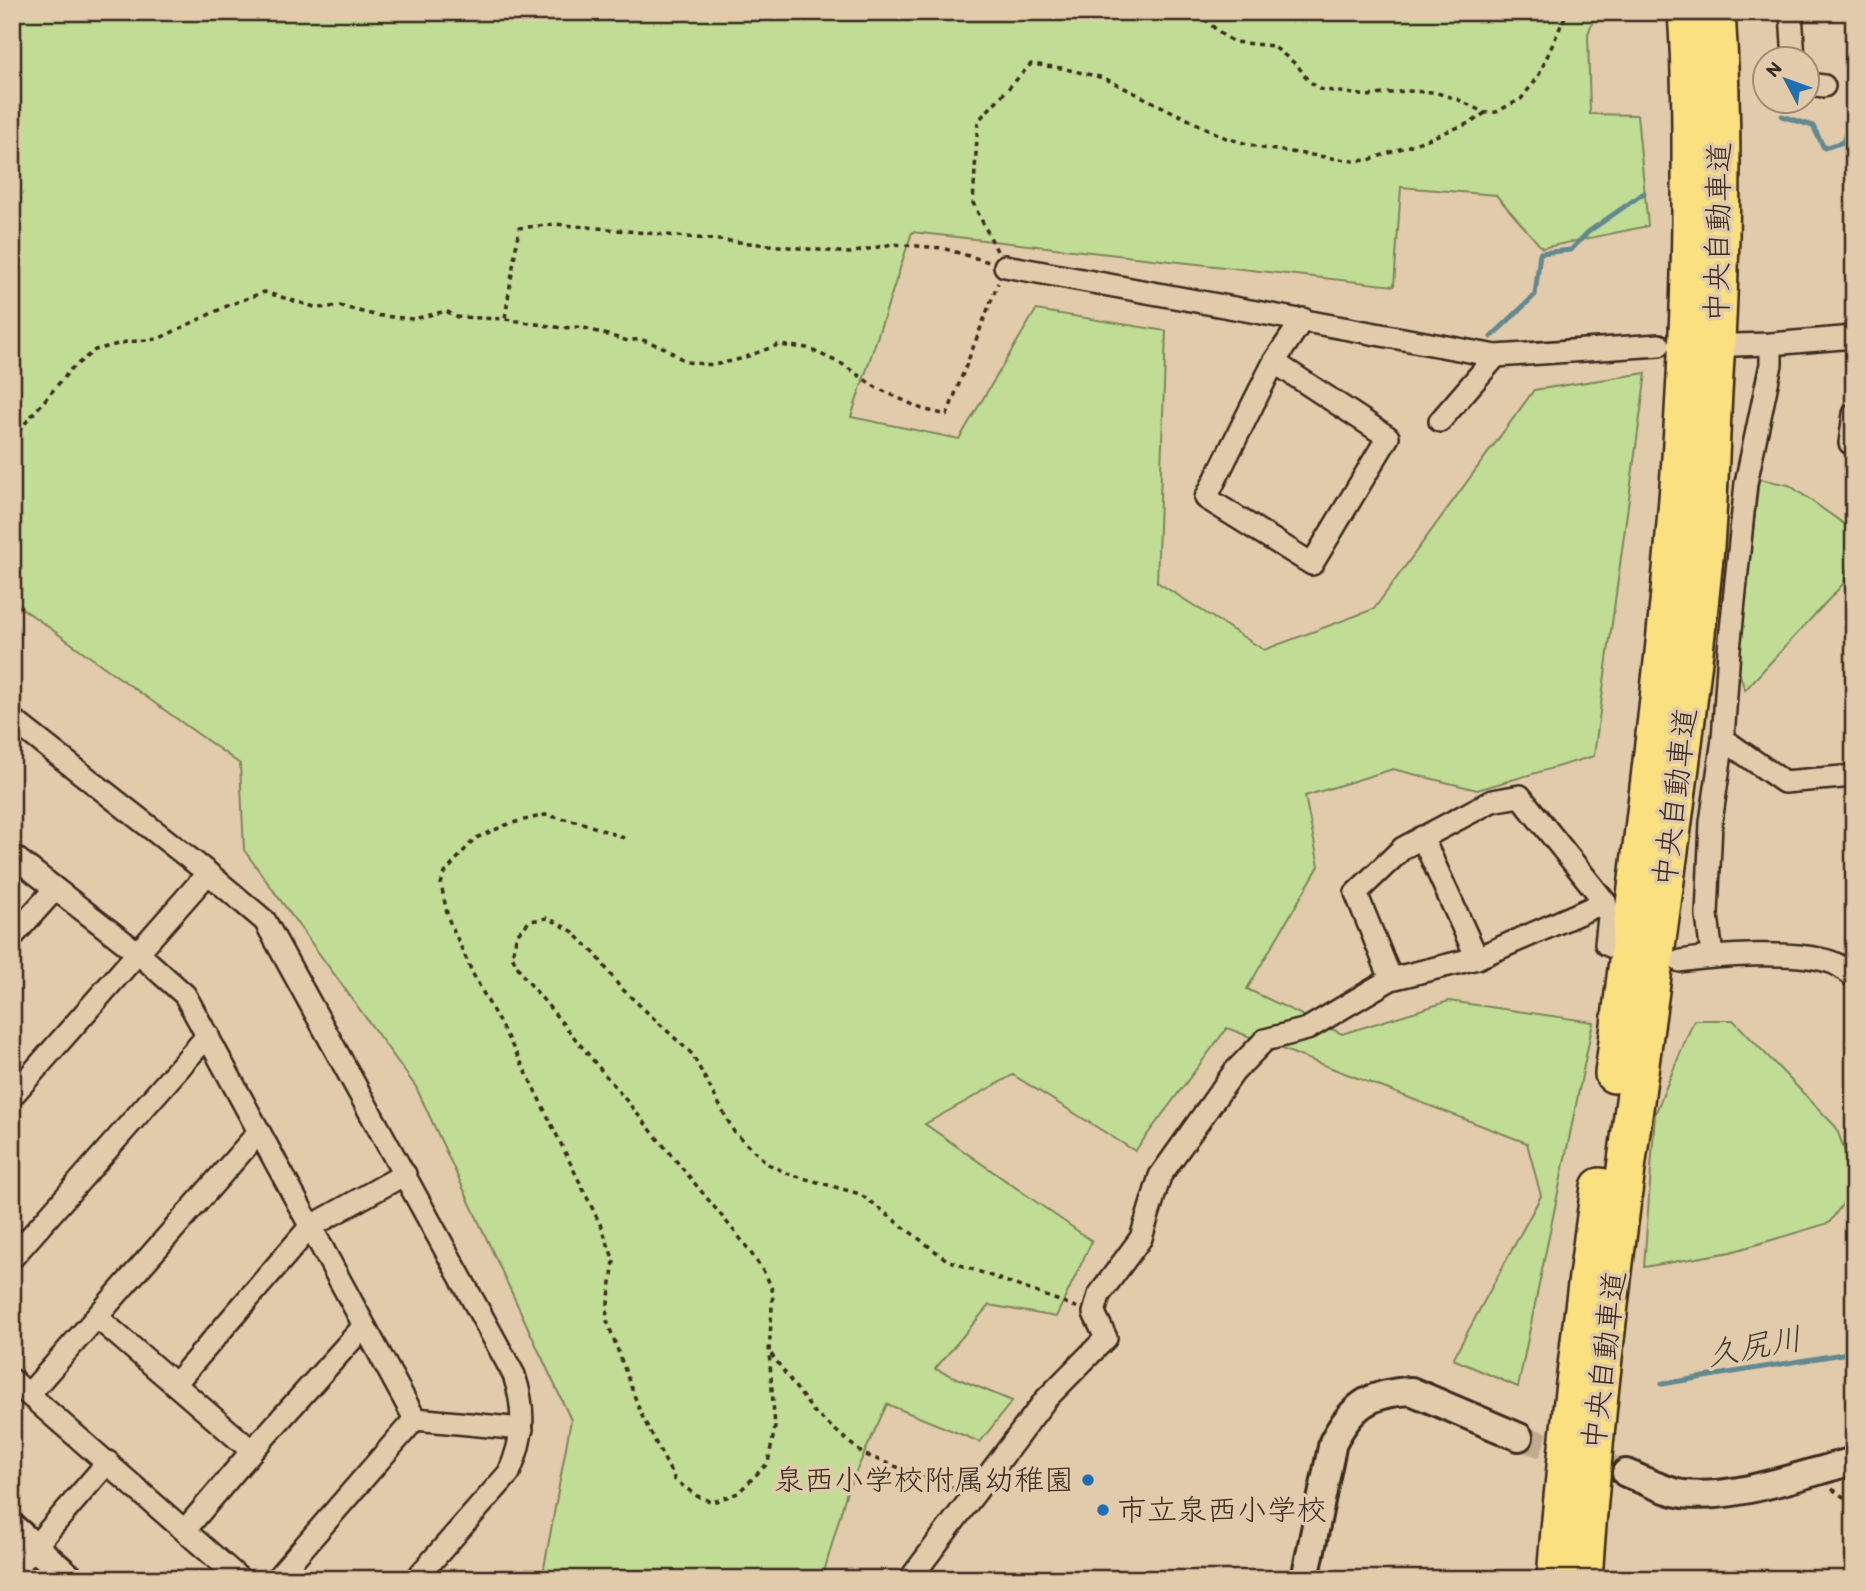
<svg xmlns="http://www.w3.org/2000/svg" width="1866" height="1591" font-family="Itim,'Klee One',sans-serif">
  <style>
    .green { fill: #c1dd95; stroke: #7e845a; stroke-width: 2 }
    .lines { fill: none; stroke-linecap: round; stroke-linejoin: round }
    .stream { stroke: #628890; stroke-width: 5 }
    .tertiary-tunnel { stroke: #c1ab8f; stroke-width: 26; stroke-dasharray: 26 13; stroke-linecap: butt }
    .minor-casing { stroke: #3b2a1e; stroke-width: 26 }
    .tertiary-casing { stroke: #3b2a1e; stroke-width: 32 }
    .motorway-casing { stroke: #3b2a1e; stroke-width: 42 }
    .path { stroke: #3b2a1e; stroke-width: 3.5; stroke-dasharray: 5 5; stroke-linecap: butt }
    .minor { stroke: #e2cbab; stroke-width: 21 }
    .tertiary { stroke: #e2cbab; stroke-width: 26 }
    .motorway { stroke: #fbe080; stroke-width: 37 }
    .poi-dot { fill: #1f6fb2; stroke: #e2cbab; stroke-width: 2.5 }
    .labels { text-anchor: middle; stroke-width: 7; stroke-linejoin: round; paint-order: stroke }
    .street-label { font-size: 30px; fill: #3b2a1e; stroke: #e2cbab }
    .poi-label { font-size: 30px; fill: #3b2a1e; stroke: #e2cbab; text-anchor: end }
    .water-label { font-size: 32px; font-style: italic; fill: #423a31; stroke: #e2cbab }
  </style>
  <rect width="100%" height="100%" fill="#e2cbab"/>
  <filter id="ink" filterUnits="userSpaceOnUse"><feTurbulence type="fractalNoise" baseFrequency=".0143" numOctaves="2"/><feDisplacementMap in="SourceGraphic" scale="14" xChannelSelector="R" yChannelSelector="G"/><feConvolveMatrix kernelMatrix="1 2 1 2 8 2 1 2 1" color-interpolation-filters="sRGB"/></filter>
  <g filter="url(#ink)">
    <!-- green -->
    <g class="green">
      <polygon points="12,12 1596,12 1588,34 1590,114 1637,115 1648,226 1542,248 1496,195 1401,187 1394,286 912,232 851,417 959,439 1036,310 1166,331 1157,582 1264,650 1374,609 1534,390 1646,373 1594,756 1477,790 1393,769 1305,796 1319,866 1247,989 1342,1034 1449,1001 1593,1022 1518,1387 1453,1359 1541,1196 1527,1143 1227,1028 1135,1151 1013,1075 925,1124 1092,1241 1056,1317 989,1305 935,1369 1012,1401 980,1442 887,1404 847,1491 822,1579 542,1579 571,1420 416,1087 244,850 240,764 12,601"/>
      <polygon points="1759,479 1789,485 1854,531 1854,543 1844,583 1745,690 1737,666"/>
      <polygon points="1694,1020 1733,1020 1836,1127 1854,1177 1854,1188 1829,1223 1731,1252 1644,1267 1655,1114"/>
    </g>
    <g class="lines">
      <!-- stream -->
      <g class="stream">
        <polyline points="1782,116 1813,126 1824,148 1843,142 1854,110"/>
        <polyline points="1491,337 1535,295 1540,253 1571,250 1588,232 1644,193"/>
        <polyline points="1662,1384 1854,1352"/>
      </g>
      <!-- tertiary-tunnel -->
      <polyline class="tertiary-tunnel" points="1519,1437 1626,1473"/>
      <defs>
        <g id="minor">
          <polyline points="1791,12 1794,60"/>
          <polyline points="1806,84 1824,86"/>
          <polyline points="1005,266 1496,356 1659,345"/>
          <polyline points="1734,345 1771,344 1854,337"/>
          <polyline points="1274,362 1388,437 1312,564 1206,498 1274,362 1303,319"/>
          <polyline points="1440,421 1496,356"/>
          <polyline points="1850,443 1854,414"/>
          <path d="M12,719L208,873L265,921L514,1375C526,1411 524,1438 509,1473L416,1579"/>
          <polyline points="1723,739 1784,782 1854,776"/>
          <polyline points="1422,837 1477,958"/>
          <polyline points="12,855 138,953 185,995 415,1419"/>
          <polyline points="12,937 55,889"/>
          <polyline points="1712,956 1707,915 1711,822 1723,739 1729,650 1746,483 1771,364 1771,344"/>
          <path d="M1680,961C1717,955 1796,950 1831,962C1840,965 1847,971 1854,977"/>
          <polyline points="1391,979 1356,893 1403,848 1492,801 1520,796 1605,902 1609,917 1606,944 1620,950"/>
          <polyline points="12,1096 208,873"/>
          <polyline points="12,1258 208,1035"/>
          <polyline points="98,1318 252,1451"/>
          <polyline points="12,1380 240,1579"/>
          <polyline points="175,1384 310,1227 405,1174"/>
          <polyline points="29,1394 259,1132"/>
          <polyline points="415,1419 522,1429"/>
          <polyline points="185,1530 252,1451 364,1326"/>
          <polyline points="12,1573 108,1462"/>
          <polyline points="276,1579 415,1419"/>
          <polyline points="910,1579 1046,1399 1106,1338 1094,1313 1099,1295 1141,1238 1160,1176 1234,1072 1265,1040 1307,1029 1391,979 1477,958 1605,902"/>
        </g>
        <g id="tertiary">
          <path d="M1626,1473C1644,1480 1664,1491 1683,1494C1735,1500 1802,1474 1854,1461"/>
          <polyline points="12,1527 71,1579"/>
          <path d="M1305,1579L1333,1442C1352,1406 1369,1393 1411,1391L1519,1437"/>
        </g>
        <g id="motorway">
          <path d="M1614,1074C1649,790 1688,507 1691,221C1691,152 1692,82 1687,12"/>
          <path d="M1556,1579C1566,1447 1582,1317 1600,1187"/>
          <path d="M1583,1579C1606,1237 1670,899 1704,558C1709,503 1710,447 1713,392C1721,266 1725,138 1716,12"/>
        </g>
      </defs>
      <!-- minor casing -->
      <use href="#minor" class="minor-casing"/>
      <!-- tertiary casing -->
      <use href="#tertiary" class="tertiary-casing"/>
      <!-- motorway casing -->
      <use href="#motorway" class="motorway-casing"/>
      <!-- path -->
      <g class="path">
        <polyline points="1197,12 1221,34 1234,42 1273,46 1298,66 1307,79 1319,89 1368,96 1405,91 1434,92 1457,99 1485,113 1496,112 1521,99 1538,77 1567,12"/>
        <polyline points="997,251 973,203 978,121 1031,64 1061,68 1104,78 1226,138 1262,148 1353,161 1369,160 1425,140 1472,122 1485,113"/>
        <polyline points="505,318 519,228 556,224 850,253 892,244 942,248 989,262"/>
        <polyline points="12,439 71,369 95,350 126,342 158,339 227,306 264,292 318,308 340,306 374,315 414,319 446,311 457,317 505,319 562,328 581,327 628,341 640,339 665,348 686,362 714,365 740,359 778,345 807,348 842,364 877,388 922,409 947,415 998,283"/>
        <polyline points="624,838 580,822 545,815 508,824 474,839 445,873 441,884 448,918 473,974 523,1066 602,1228 614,1261 606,1318 641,1414 675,1480 697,1496 713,1502 738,1493 768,1463 775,1427 769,1352 773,1292 766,1275 744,1243 521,973 512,956 517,934 530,921 548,918 572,931 597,956 619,986 692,1054 734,1132 768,1164 789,1174 860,1194 947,1260 1079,1308"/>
        <polyline points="771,1354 813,1411 863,1454 957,1490"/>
        <polyline points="1832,1489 1854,1504"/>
        <polyline points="1850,1579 1854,1577"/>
      </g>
      <!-- minor -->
      <use href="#minor" class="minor"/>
      <!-- tertiary -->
      <use href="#tertiary" class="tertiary"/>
      <!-- motorway -->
      <use href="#motorway" class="motorway"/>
    </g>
  </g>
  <!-- markers -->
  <g class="poi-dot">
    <circle cx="1088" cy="1480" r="7"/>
    <circle cx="1103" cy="1510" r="7"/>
  </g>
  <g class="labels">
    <!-- street labels -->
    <g class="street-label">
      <text transform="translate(1718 232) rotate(-89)" y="10">中央自動車道</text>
      <text transform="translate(1675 797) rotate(-83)" y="10">中央自動車道</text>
      <text transform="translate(1604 1360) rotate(-83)" y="10">中央自動車道</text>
    </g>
    <!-- poi labels -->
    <g class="poi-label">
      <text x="1074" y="1490">泉西小学校附属幼稚園</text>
      <text x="1117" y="1520" text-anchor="start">市立泉西小学校</text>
    </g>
    <!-- water labels -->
    <g class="water-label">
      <text transform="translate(1754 1346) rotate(-10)" y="11">久尻川</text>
    </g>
  </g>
  <!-- margin -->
  <rect width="1866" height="1591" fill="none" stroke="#e2cbab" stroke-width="42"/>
  <rect x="21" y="21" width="1824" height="1549" fill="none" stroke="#3b2a1e" stroke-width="2.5" filter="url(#ink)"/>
  <!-- north arrow -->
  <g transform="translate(1786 80) rotate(311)"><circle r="33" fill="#e2cbab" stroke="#9f8b73" stroke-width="2"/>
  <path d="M0-5L12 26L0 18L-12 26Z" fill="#1f6fb2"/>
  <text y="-10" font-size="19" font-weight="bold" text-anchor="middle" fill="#3b2a1e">N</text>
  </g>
</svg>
